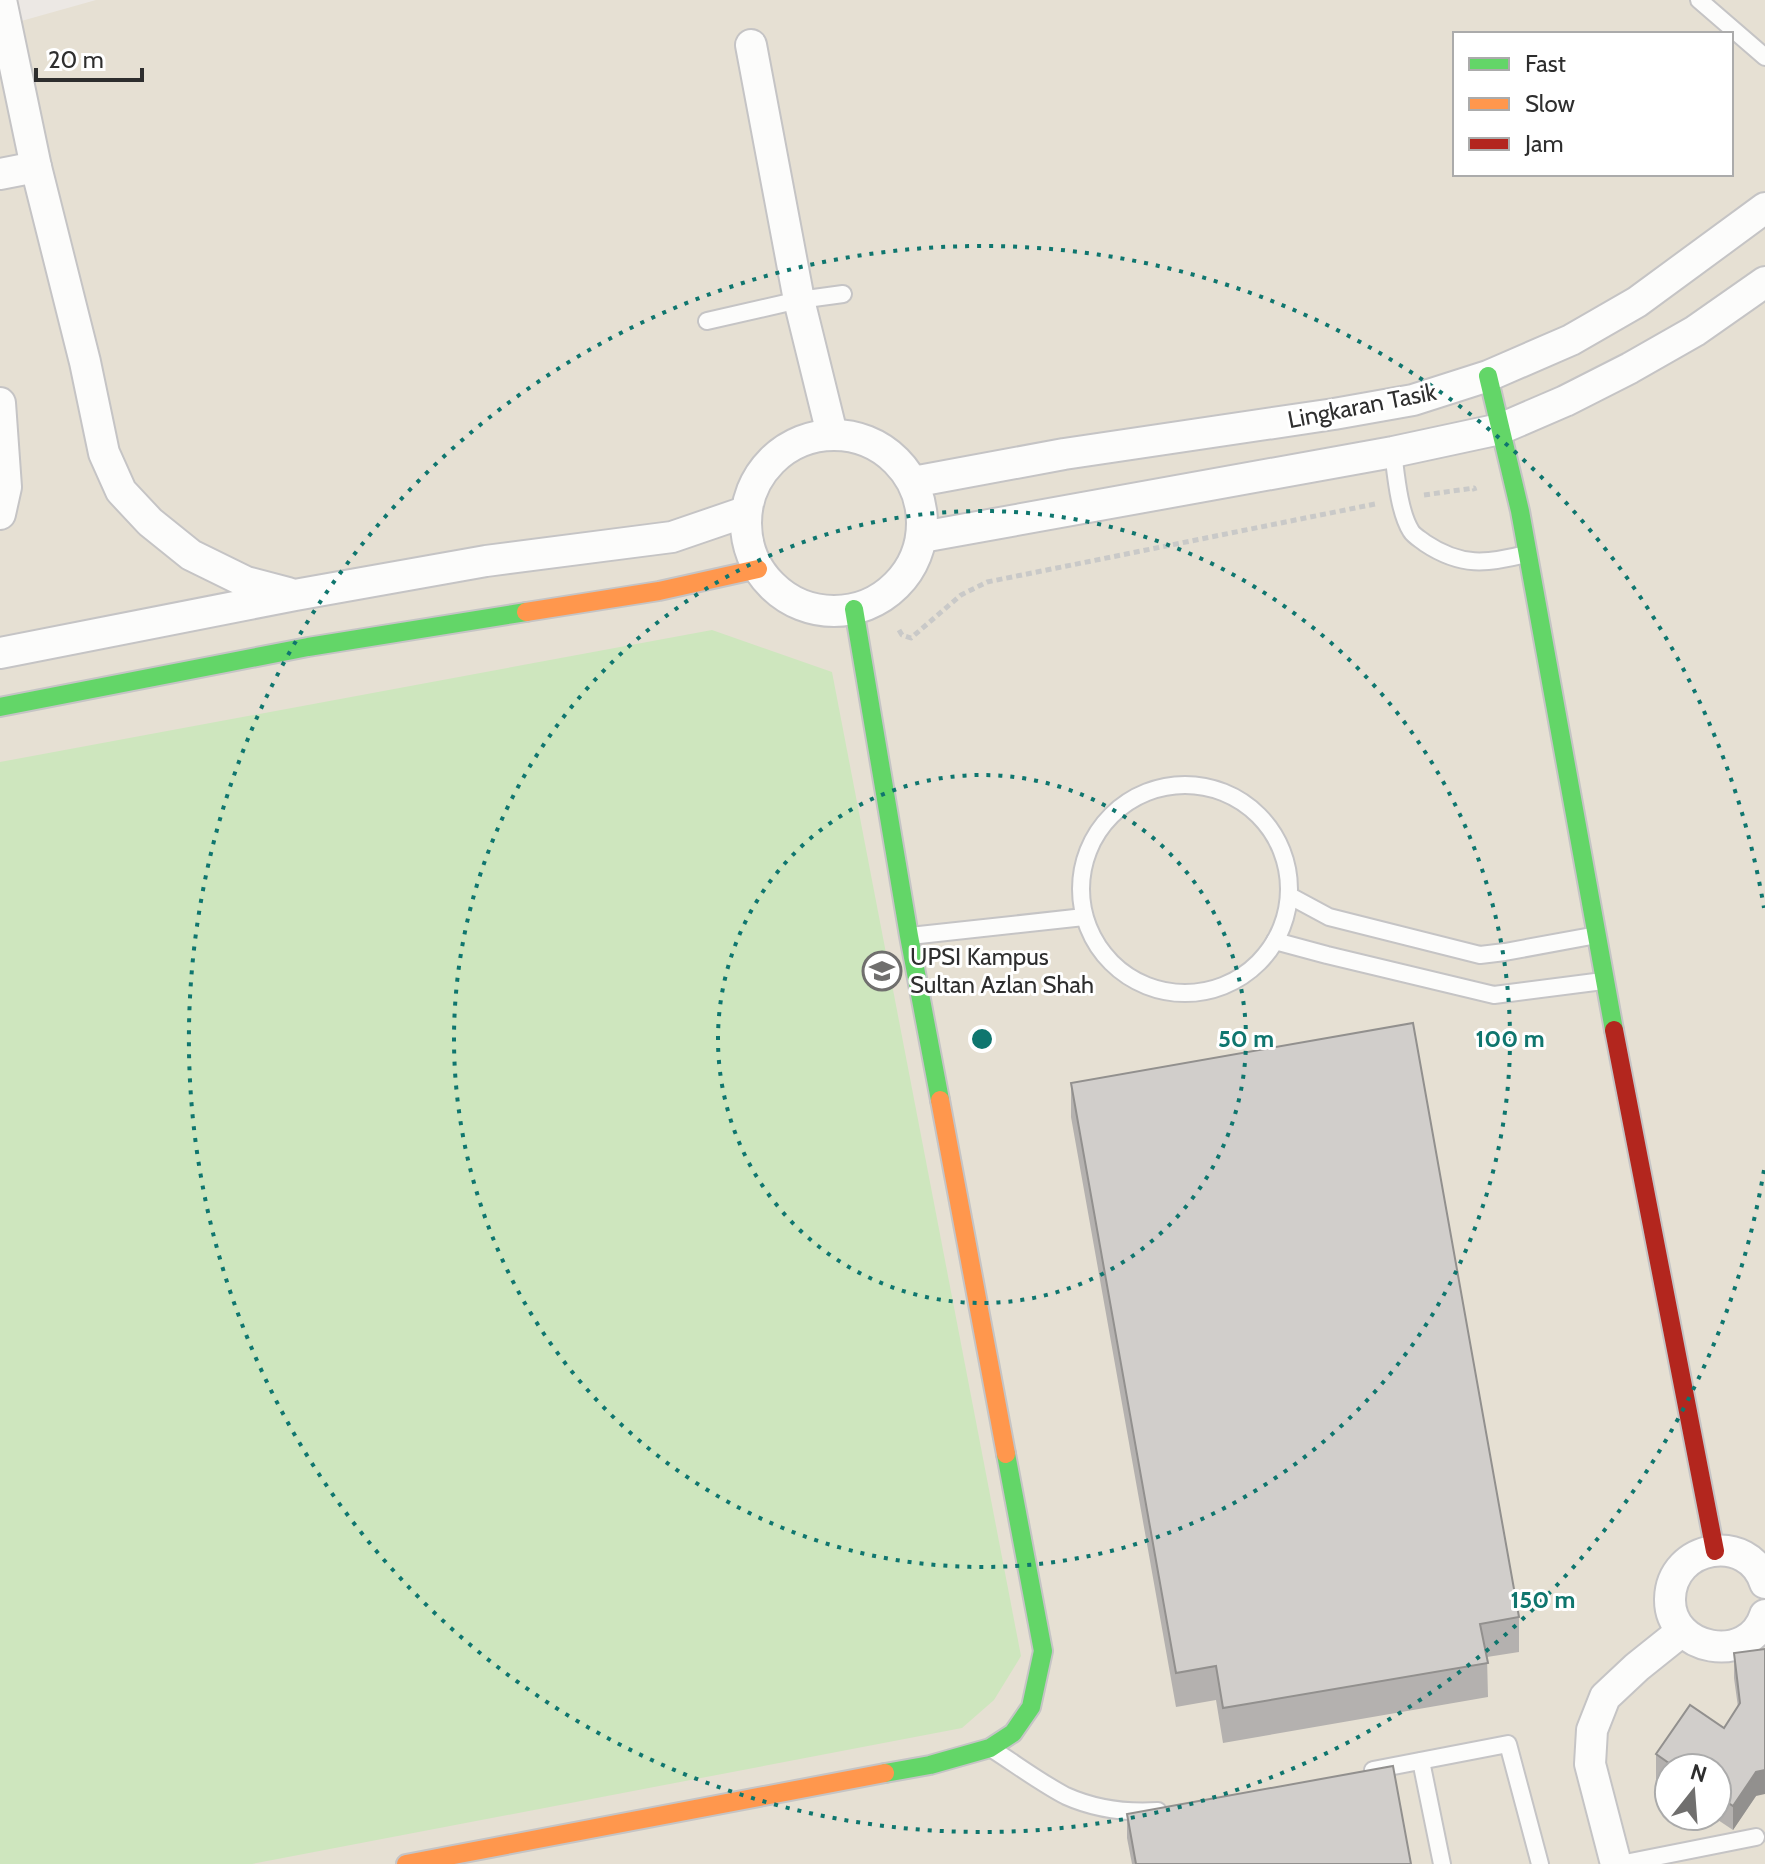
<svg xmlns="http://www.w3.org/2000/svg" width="1765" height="1864" font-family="Cabin,sans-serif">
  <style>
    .education { fill: #e6e0d3; fill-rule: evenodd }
    .green { fill: #cee6be }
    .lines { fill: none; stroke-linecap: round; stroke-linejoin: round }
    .lane-casing { stroke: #c5c4c5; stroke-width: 20 }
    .street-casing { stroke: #c5c4c5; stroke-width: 34 }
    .fast-casing { stroke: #c5c4c5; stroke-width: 22 }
    .slow-casing { stroke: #c5c4c5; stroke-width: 22 }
    .jam-casing { stroke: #c5c4c5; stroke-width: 22 }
    .path { stroke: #c9c9c8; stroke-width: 5; stroke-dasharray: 6 4; stroke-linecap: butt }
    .lane { stroke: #fcfcfb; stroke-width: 16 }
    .street { stroke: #fcfcfb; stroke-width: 30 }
    .fast { stroke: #63d668; stroke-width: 18 }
    .slow { stroke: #ff974d; stroke-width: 18 }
    .jam { stroke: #b3261e; stroke-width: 18 }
    .wall { fill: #b4b1af }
    .shaded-wall { fill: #92908e }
    .building { fill: #d1cecb; stroke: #92908e; stroke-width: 2 }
    .ring { fill: none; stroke: #0f766e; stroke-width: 4; stroke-dasharray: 4 8 }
    .labels { text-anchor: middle; stroke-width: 6; stroke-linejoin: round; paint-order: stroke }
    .street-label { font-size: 24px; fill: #2e2e2e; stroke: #fff }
    .poi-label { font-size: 24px; fill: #2e2e2e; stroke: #fff; text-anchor: start }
    .centre { fill: #0f766e; stroke: #fff; stroke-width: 4 }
    .ring-label { font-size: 24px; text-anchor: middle; font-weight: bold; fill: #0f766e; stroke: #fff; stroke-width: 6; stroke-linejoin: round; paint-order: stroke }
  </style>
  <rect width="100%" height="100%" fill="#ece8e4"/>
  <!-- education -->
  <path class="education" d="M96,0H1765V1864H0V27ZM1455,34H1731V174H1455ZM1669,1768H1717V1816H1669Z"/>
  <!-- green -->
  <polygon class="green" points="712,630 832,672 1021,1656 994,1700 962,1728 252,1864 0,1864 0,762"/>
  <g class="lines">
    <defs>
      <g id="lane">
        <polyline points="1699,0 1765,57"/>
        <polyline points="707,321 799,300 843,294"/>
        <path d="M1393,452C1396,475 1399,512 1411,531C1414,536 1420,539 1425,543C1461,567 1487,564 1526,554"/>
        <circle cx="1185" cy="889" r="104"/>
        <polyline points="1290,896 1329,917 1480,955 1505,952 1597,935"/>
        <polyline points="910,936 1084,917"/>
        <polyline points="1275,941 1327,955 1494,995 1603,981"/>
        <path d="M992,1749C1017,1765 1041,1783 1066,1796C1095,1809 1127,1813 1158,1811"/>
        <polyline points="1421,1761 1442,1864"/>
        <polyline points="1373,1770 1508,1744 1540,1864"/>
        <polyline points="1620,1864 1756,1837"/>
      </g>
      <g id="street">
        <polyline points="1,0 36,167 85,362 104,453 121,491 150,522 191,555 246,582 288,593"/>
        <polyline points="751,45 799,300 832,434"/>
        <polyline points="0,174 36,167"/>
        <polyline points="0,403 6,487 0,514"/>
        <circle cx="834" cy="523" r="88"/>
        <polyline points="913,482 1064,454 1334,414 1413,400 1488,376 1571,340 1637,302 1765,208"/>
        <polyline points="922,537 1393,452 1500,429 1565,401 1630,368 1695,331 1765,282"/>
        <polyline points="0,653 295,595 486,561 672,537 745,512"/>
        <path d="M1765,1583C1749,1532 1671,1544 1670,1599C1669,1651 1749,1666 1765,1615"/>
        <polyline points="1616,1864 1590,1764 1592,1730 1605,1697 1637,1667 1682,1631"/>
      </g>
      <g id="fast">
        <polyline points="1488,376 1520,511 1614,1030"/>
        <polyline points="854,609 909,936 940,1100"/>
        <polyline points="0,707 308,647 526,612"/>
        <polyline points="885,1773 930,1765 990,1748 1013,1733 1031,1707 1043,1651 1006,1454"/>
      </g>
      <g id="slow">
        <polyline points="526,612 659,591 758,569"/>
        <polyline points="940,1100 1006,1454"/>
        <polyline points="406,1864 885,1773"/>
      </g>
      <polyline id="jam" points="1614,1030 1715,1551"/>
    </defs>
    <!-- lane casing -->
    <use href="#lane" class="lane-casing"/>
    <!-- street casing -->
    <use href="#street" class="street-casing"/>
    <!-- fast casing -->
    <use href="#fast" class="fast-casing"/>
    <!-- slow casing -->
    <use href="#slow" class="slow-casing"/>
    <!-- jam casing -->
    <use href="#jam" class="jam-casing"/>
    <!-- path -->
    <g class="path">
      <polyline points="1424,495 1474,488 1475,491"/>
      <polyline points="899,630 902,635 911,638 961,595 987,582 1375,504"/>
    </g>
    <!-- lane -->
    <use href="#lane" class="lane"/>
    <!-- street -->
    <use href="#street" class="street"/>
    <!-- fast -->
    <use href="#fast" class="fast"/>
    <!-- slow -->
    <use href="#slow" class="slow"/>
    <!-- jam -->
    <use href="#jam" class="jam"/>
  </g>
  <!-- wall -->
  <g class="wall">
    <polygon points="1071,1083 1519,1617 1519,1652 1487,1657 1488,1697 1223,1743 1216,1700 1176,1707 1071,1117"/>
    <polygon points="1734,1653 1756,1796 1733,1830 1712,1816 1717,1816 1717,1768 1669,1768 1669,1787 1656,1779 1656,1754 1724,1728 1738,1707 1734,1678"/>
    <polygon points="1127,1814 1411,1864 1132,1864 1127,1838"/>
  </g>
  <!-- shaded-wall -->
  <polygon class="shaded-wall" points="1765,1770 1765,1794 1756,1796 1733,1830 1733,1806 1756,1772"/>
  <!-- building -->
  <g class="building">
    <polygon points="1413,1023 1519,1617 1480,1624 1488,1663 1223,1708 1216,1666 1176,1673 1071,1083"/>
    <polygon points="1765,1649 1765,1770 1756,1772 1733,1806 1717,1795 1717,1768 1676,1768 1656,1754 1690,1705 1724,1728 1740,1703 1734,1653"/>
    <polygon points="1393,1766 1411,1864 1136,1864 1127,1814"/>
  </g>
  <!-- distance rings -->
  <g class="ring">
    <circle cx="982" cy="1039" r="264"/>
    <circle cx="982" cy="1039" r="528"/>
    <path d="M1764 1170A793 793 0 1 1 1764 908"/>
  </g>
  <!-- icons -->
  <defs>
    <symbol id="university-ring" viewBox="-11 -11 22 22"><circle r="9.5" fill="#fff" stroke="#706f6e" stroke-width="1.5"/><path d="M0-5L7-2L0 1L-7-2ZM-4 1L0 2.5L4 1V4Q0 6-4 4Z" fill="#706f6e"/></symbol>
  </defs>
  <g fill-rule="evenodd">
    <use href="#university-ring" x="860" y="949" width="44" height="44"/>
  </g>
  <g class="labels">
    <!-- street labels -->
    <g class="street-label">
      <text transform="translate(1362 406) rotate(-11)" y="8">Lingkaran Tasik</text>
    </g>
    <!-- poi labels -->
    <g class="poi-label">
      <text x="910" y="965">UPSI Kampus<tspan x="910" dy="28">Sultan Azlan Shah</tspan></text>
    </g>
  </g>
  <circle cx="982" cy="1039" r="12" class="centre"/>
  <g class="ring-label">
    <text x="1246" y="1047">50 m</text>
    <text x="1510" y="1047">100 m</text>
    <text x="1543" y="1608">150 m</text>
  </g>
  <!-- legend -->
  <rect x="1453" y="32" width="280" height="144" fill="#ffffff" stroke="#ababab" stroke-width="2"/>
  <rect x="1469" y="58" width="40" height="12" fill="#63d668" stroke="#ababab" stroke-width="2"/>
  <text x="1525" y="72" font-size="24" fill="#2e2e2e">Fast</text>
  <rect x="1469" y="98" width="40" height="12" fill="#ff974d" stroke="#ababab" stroke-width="2"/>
  <text x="1525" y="112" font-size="24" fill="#2e2e2e">Slow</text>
  <rect x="1469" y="138" width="40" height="12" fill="#b3261e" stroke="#ababab" stroke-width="2"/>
  <text x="1525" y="152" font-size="24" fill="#2e2e2e">Jam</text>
  <!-- north arrow -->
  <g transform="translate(1693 1792) rotate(17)"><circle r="38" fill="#ffffff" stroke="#ababab" stroke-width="2"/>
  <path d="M0-6L14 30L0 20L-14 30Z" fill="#706f6e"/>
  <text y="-12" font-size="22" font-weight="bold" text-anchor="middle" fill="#2e2e2e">N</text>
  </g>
  <!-- scale -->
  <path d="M36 68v12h106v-12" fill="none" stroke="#2e2e2e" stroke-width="4"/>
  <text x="48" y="68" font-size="24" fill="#2e2e2e" stroke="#ffffff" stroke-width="6" paint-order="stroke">20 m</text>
</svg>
